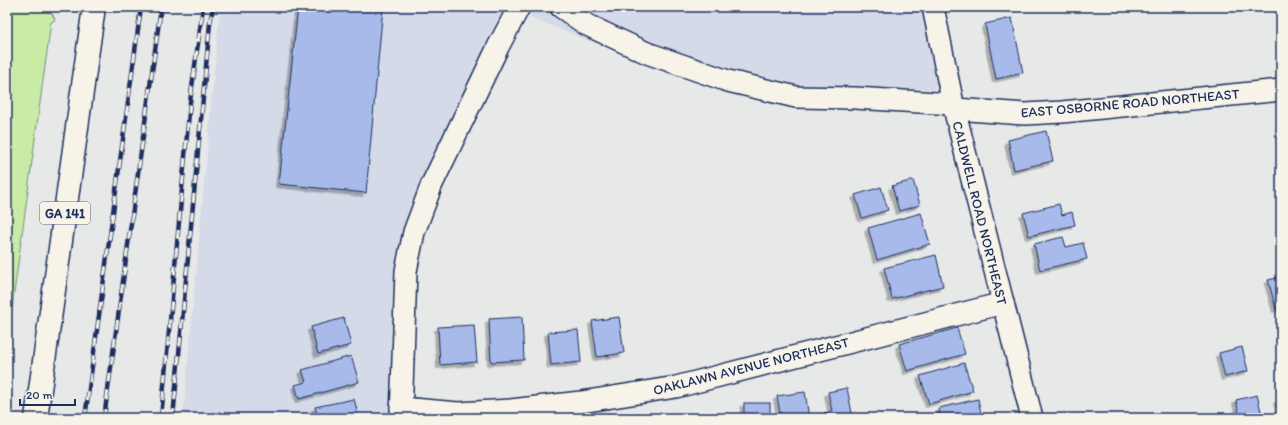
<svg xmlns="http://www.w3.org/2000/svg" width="1288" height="425" font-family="Itim,sans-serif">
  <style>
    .built { fill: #d4dae8 }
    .green { fill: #c8eca5; stroke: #728e82 }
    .building { fill: #a8bae9; stroke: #1b2f5e; filter: url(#shadow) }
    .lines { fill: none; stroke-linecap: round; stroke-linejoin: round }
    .street-casing { stroke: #1b2f5e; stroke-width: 24 }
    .highway-casing { stroke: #1b2f5e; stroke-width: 25 }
    .street { stroke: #f7f3e8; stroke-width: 21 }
    .highway { stroke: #f7f3e8; stroke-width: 22 }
    .rail-casing { stroke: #1b2f5e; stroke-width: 4.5 }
    .rail { stroke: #f7f3e8; stroke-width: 3; stroke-dasharray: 9; stroke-linecap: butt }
    .labels { text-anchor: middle; stroke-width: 3; stroke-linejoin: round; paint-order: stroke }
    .shield { fill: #f7f3e8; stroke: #5d6a87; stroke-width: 1 }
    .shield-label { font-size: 13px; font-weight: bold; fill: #1b2f5e }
    .street-label { font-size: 14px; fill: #1b2f5e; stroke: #f7f3e8 }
  </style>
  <defs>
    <filter id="shadow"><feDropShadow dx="-3.5" dy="3.5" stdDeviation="0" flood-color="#0004"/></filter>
  </defs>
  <rect width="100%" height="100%" fill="#e7e8e8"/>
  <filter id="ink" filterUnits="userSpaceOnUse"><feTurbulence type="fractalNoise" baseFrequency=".025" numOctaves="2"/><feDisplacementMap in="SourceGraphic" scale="8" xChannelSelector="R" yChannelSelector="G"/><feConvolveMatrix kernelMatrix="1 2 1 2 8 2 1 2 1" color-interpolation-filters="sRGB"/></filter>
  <g filter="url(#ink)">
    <!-- built -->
    <polygon class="built" points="220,7 930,7 945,89 765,95 613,50 516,12 410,223 404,418 183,418"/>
    <!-- green -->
    <polygon class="green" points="7,7 49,7 55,20 51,22 7,344"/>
    <!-- building -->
    <g class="building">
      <polygon points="298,7 383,7 366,193 279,184"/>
      <polygon points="1012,18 1023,73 996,79 985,24"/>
      <polygon points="1046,131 1053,161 1014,170 1008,140"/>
      <polygon points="913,180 920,205 899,211 892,186"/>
      <polygon points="881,187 888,210 862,218 855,195"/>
      <polygon points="1059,204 1062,215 1072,212 1075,225 1029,236 1023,213"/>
      <polygon points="921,213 930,244 877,260 868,228"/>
      <polygon points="1063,237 1066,247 1083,243 1087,259 1040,270 1034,244"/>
      <polygon points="936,255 943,286 892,299 884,268"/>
      <polygon points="1281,277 1281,308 1276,309 1268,280"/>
      <polygon points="522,317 524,360 491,362 489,319"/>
      <polygon points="619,317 624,353 597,357 592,321"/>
      <polygon points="344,318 351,345 318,354 311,327"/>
      <polygon points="474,325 477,362 440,365 438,327"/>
      <polygon points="957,328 965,354 907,371 899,344"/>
      <polygon points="578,330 581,362 551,365 548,332"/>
      <polygon points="1242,347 1248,371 1225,377 1219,353"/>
      <polygon points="351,356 359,382 299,399 295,385 306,382 302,370"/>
      <polygon points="964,363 973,391 929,404 920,376"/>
      <polygon points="847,388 853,418 825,418 824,413 832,411 828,392"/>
      <polygon points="805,392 809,418 781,418 777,396"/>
      <polygon points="1257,395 1262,415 1247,418 1240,418 1236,400"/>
      <polygon points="354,399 359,418 318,418 315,407"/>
      <polygon points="978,399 982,418 941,418 939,408"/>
      <polygon points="1281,399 1281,418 1269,418 1268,417 1281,414 1277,400"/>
      <rect x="744" y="403" width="26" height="15"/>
      <polygon points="712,413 734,415 734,418 712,418"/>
    </g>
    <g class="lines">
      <defs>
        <g id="street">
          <polyline points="561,7 587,25 647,53 728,81 796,97 855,98 953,104"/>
          <polyline points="933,7 953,104 1032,418"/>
          <polyline points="955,109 1025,114 1062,112 1281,90"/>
          <polyline points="401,408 458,413 511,410 581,402 676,387 1003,303"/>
          <polyline points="401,418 406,271 414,232 432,184 498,47 519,7"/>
        </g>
        <polyline id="highway" points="36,418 94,7"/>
      </defs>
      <!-- street casing -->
      <use href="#street" class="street-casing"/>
      <!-- highway casing -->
      <use href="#highway" class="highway-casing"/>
      <!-- street -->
      <use href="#street" class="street"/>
      <!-- highway -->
      <use href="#highway" class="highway"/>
      <defs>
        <g id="rail">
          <polyline points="85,418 141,7"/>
          <polyline points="104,418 161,7"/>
          <polyline points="161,418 190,102 203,7"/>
          <polyline points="173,418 210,23 213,7"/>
        </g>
      </defs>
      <!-- rail casing -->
      <use href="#rail" class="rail-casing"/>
      <!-- rail -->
      <use href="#rail" class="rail"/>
    </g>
  </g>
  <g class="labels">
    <!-- shield labels -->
    <rect class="shield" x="40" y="202" width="50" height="22" rx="3"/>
    <g class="shield-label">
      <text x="65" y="218">GA 141</text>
    </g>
    <!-- street labels -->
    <g class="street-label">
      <text transform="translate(1130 103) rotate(-5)" y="5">EAST OSBORNE ROAD NORTHEAST</text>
      <text transform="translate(980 213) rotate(76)" y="5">CALDWELL ROAD NORTHEAST</text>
      <text transform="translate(751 366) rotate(-14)" y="5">OAKLAWN AVENUE NORTHEAST</text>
    </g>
  </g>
  <!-- margin -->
  <rect width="1288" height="425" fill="none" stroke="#f7f3e8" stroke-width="24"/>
  <rect x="12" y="12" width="1264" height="401" fill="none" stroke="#1b2f5e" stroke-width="1.5" filter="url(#ink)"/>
  <!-- scale -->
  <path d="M20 399v6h55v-6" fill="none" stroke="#1b2f5e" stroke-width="2"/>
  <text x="26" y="399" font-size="12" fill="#1b2f5e" stroke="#f7f3e8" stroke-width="3" paint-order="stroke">20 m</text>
</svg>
